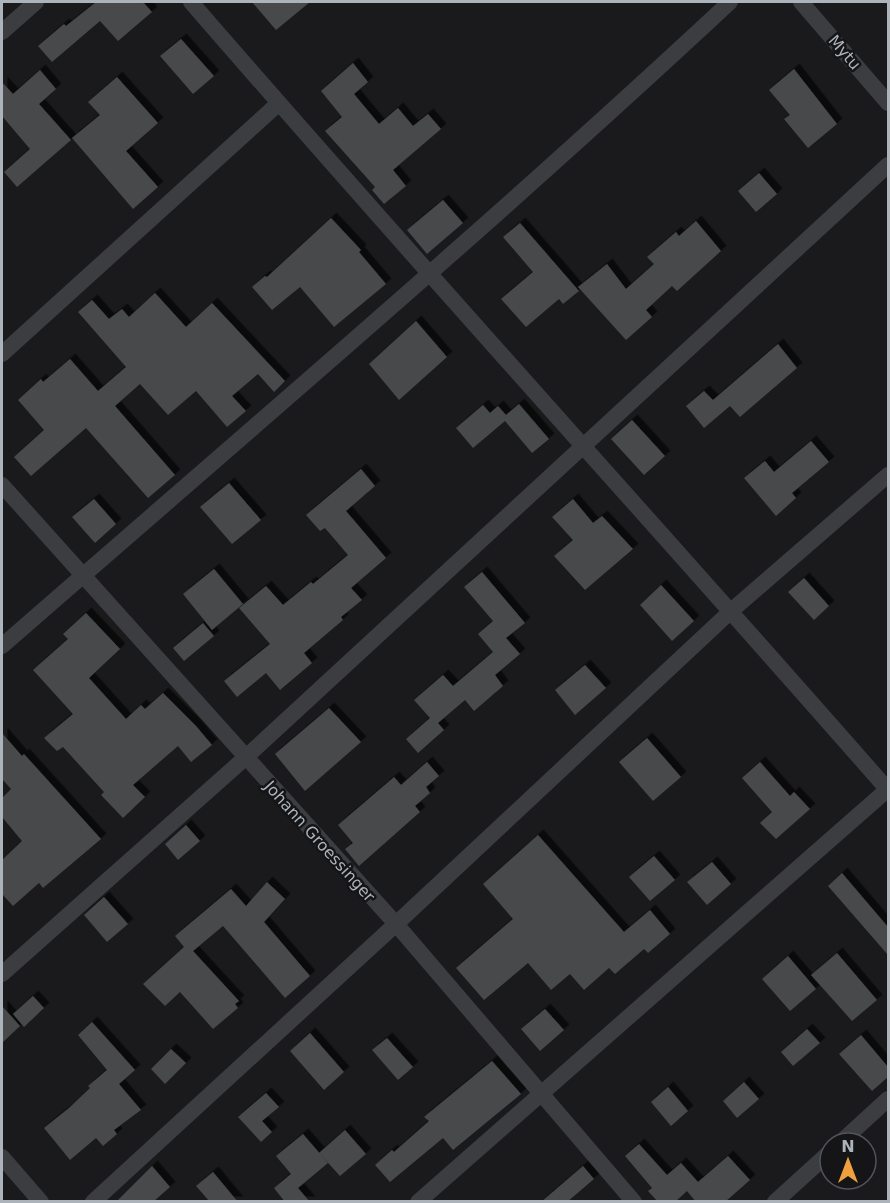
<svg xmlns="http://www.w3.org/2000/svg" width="890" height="1203" font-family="'DejaVu Sans',sans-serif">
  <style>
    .building { fill: #47484c; filter: url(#shadow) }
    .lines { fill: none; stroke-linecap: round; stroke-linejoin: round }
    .minor { stroke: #3b3d41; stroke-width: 16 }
    .labels { text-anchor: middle; stroke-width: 5; stroke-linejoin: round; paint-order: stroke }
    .street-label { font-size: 16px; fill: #adb3bb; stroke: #151517 }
  </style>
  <defs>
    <filter id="shadow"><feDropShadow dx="5.5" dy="-5.5" stdDeviation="0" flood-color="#0009"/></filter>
  </defs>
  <rect width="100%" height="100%" fill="#1a1a1c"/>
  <!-- building -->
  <g class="building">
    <polygon points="96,2 143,2 152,12 118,41 100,21 52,62 38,46 64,24 66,26"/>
    <polygon points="252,2 310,2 276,30"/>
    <polygon points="181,39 214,76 193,94 160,56"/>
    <polygon points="353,63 368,82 354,94 379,124 398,108 413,126 428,114 441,129 393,170 406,186 384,204 372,190 375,187 325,131 342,117 321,91"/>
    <polygon points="794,69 837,124 808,148 784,119 790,115 769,90"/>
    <polygon points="40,70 56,89 39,104 71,140 17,187 4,172 30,149 2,116 2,82 13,94"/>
    <polygon points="117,77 158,123 126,151 158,187 133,209 72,138 100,115 88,102"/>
    <polygon points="759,173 777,194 756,212 738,191"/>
    <polygon points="443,200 463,223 427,254 407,230"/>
    <polygon points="331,218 361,250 359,252 386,284 334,327 300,287 272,310 252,287 265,276 267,277"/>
    <polygon points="696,221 721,251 677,291 672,286 646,310 652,317 626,340 578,287 607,264 626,289 654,264 647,257 676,232 679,236"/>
    <polygon points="520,223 579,291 563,304 559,299 526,327 501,299 533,272 503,237"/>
    <polygon points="155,293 186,327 212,303 285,381 274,392 258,374 232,396 246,411 227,427 196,391 168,415 140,384 115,406 175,475 148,498 86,428 31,476 14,457 44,430 18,400 41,379 43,382 70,359 98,391 126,367 78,312 92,300 109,319 122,309 129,317"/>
    <polygon points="416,321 447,357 399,400 369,364"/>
    <polygon points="778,344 797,368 740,417 730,406 704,428 686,406 704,391 713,400"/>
    <polygon points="519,404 549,439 532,453 505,421 473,448 456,428 483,405 490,413 498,406 506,415"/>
    <polygon points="632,420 665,456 644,475 611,439"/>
    <polygon points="811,441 829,462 792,493 796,498 776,516 744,478 765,461 774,472"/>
    <polygon points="361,469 375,486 346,511 386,558 351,588 362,600 341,617 343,620 304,653 312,663 280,690 266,673 237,697 224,681 270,644 239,608 266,586 283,605 311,582 313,584 348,555 325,528 320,531 306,515"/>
    <polygon points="229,483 261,520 232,544 200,507"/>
    <polygon points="94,499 116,524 95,543 72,517"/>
    <polygon points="573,499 593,523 602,516 633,549 585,590 554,556 573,540 552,517"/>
    <polygon points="214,569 243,604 212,630 183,594"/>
    <polygon points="482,572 525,623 506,638 520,654 495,675 503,686 474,711 465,700 438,723 444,730 418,753 406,739 430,718 414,700 443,675 453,686 493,652 478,634 493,621 464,587"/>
    <polygon points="804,578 829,606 814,620 788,592"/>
    <polygon points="661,585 694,621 672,641 640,605"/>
    <polygon points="86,613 120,649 89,678 126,719 141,705 145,709 163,693 196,726 212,745 191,762 178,746 133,785 145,797 123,818 101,795 104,792 63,747 57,751 44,738 73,714 33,670 68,639 63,634"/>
    <polygon points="203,623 214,636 184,661 173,648"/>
    <polygon points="585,665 606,688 575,715 555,690"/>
    <polygon points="329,708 361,742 305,791 275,754"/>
    <polygon points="2,733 22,756 24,754 101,839 43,888 39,883 13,906 2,894 2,860 22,841 2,817 2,798 11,789 2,779"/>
    <polygon points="647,738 681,777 653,801 619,762"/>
    <polygon points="427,762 439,776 426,787 430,793 415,806 420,812 359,866 345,849 353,843 338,825 393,778 394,777 401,785"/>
    <polygon points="760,762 790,796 794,792 810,809 776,839 760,823 772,812 742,778"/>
    <polygon points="186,825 200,841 178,860 165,844"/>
    <polygon points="538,835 624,932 650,910 670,934 648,953 644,949 615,974 609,968 584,990 570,974 551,990 528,963 484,1000 456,968 513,919 483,884"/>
    <polygon points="654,856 675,880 650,901 629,877"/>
    <polygon points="712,862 731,884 707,905 687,882"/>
    <polygon points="842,873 888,927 888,955 828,886"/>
    <polygon points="267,882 285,899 264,922 310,976 285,998 223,926 193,951 239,1001 235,1004 238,1008 213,1029 180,992 165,1006 143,984 184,947 175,936 231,889 246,906"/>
    <polygon points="104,897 128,924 107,942 84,915"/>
    <polygon points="837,953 877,1000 852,1021 811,975"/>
    <polygon points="788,956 816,989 790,1011 762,979"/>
    <polygon points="33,996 44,1008 24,1027 13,1014"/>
    <polygon points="2,1006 20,1026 2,1043"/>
    <polygon points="545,1009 564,1030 540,1051 521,1029"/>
    <polygon points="92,1022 135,1070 119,1084 141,1110 114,1130 117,1134 103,1146 96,1138 70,1160 44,1128 69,1108 90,1088 88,1086 107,1070 78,1035"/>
    <polygon points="807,1029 820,1043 793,1066 781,1052"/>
    <polygon points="310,1033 344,1072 324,1090 290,1051"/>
    <polygon points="861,1035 888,1067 888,1077 872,1091 839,1054"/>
    <polygon points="387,1038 413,1067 398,1080 372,1050"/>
    <polygon points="171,1049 186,1063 165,1084 151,1069"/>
    <polygon points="492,1061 521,1094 453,1150 443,1138 390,1182 375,1165 392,1150 394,1152 429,1121 424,1117"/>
    <polygon points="744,1082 759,1099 737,1118 723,1101"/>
    <polygon points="668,1087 688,1111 671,1126 651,1102"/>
    <polygon points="266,1093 279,1107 262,1121 272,1132 261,1142 238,1117"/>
    <polygon points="345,1130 366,1154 340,1176 319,1153"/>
    <polygon points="303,1134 328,1163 298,1188 310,1202 285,1202 274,1188 291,1174 276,1156"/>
    <polygon points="639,1144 667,1175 681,1163 698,1182 728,1156 750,1180 725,1202 696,1202 687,1191 675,1202 658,1202 648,1191 652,1188 625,1156"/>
    <polygon points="152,1166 170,1187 153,1202 116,1202"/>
    <polygon points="583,1166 594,1179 567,1202 541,1202"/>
    <polygon points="213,1172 238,1202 210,1202 196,1186"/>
  </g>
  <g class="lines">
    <!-- minor -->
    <g class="minor">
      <path d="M191,2C420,267 657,526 888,790"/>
      <polyline points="801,2 888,103"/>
      <polyline points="2,32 36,2"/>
      <polyline points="2,354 279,103"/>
      <polyline points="2,485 396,924 634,1202"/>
      <path d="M2,646C246,433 493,223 730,2"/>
      <polyline points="2,974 245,758 888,165"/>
      <polyline points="840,1143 888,1099"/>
      <polyline points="2,1157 41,1202"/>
      <polyline points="93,1202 396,924 731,611 888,475"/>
      <polyline points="418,1202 888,789"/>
      <polyline points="775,1202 830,1152"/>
    </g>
  </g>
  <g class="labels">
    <!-- street labels -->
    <g class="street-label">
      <text transform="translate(845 52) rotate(49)" y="6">Mytu</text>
      <text transform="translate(320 841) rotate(48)" y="6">Johann Groessinger</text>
    </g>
  </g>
  <!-- border -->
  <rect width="890" height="1203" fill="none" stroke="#adb3bb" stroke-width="6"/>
  <!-- north arrow -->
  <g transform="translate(848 1161)"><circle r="28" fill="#151517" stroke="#525459" stroke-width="1.5"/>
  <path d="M0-4.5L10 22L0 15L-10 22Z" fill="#f0a13e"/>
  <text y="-9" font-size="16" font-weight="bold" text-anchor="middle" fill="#adb3bb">N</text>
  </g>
</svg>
